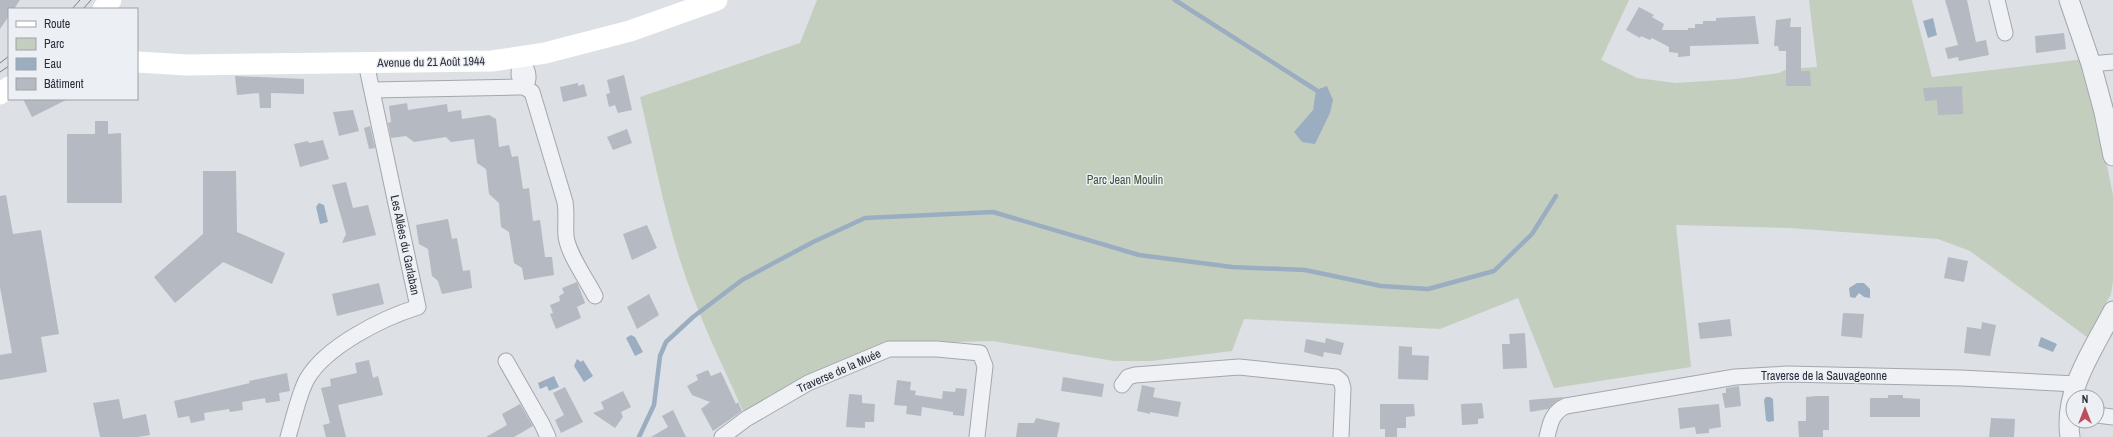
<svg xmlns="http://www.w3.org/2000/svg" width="2113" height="437" font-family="'Archivo Narrow',sans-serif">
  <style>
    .green { fill: #c3cebf }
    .water { fill: #9baec1 }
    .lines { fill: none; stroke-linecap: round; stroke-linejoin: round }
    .stream { stroke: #9baec1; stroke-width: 4.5 }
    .building { fill: #b5b9c1 }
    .minor-casing { stroke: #a3a7ae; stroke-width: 17 }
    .tertiary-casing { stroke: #a3a7ae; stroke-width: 21 }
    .minor { stroke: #eff1f4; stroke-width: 15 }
    .tertiary { stroke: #eff1f4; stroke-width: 19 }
    .secondary { stroke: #fff; stroke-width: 21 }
    .tram { stroke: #78808d; stroke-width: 1 }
    .labels { text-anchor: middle; stroke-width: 3; stroke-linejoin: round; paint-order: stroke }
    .street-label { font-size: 12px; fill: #282e3a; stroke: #eceff3 }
    .park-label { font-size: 12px; fill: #3c5437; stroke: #eceff3 }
  </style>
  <rect width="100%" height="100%" fill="#dde0e5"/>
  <!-- green -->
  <path class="green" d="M817,0H1629L1601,60L1637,78L1676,83L1736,79L1779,73L1787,69L1817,67L1809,0H1912L1932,77L2085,59L2113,195V281L2111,294L2087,337L1970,251L1938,239L1790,228L1676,225L1691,367L1554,388L1518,298L1440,329L1244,319L1232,351L1151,361H1114L993,341L885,344L745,415C722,364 697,314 680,260C663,207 653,152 640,97L800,43Z"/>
  <!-- water -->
  <g class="water">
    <polygon points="1933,18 1937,35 1928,38 1923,21"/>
    <polygon points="1327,86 1333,100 1330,113 1315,144 1302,142 1294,132 1313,110 1316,90"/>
    <polygon points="319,203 324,205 328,222 320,224 316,207"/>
    <polygon points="1857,283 1864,283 1870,289 1870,298 1864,297 1859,293 1855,298 1850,297 1849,288"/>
    <polygon points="631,335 635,337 643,352 635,356 626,338"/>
    <polygon points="2041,337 2057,344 2053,352 2038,346"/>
    <polygon points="577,359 581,362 583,360 593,376 584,382 574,366"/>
    <polygon points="554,376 559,387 549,391 547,386 540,389 538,383"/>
    <polygon points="1766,397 1770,397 1773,399 1774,421 1768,422 1766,420 1764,400"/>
  </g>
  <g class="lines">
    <!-- stream -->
    <g class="stream">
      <polyline points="1175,0 1316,90"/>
      <polyline points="639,437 654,405 660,356 666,342 693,317 742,280 813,242 865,218 993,212 1139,255 1232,267 1305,270 1381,286 1428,289 1494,271 1532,234 1556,196"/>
    </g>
  </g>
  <!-- building -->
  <g class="building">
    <polygon points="0,0 20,0 14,9 9,9 9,16 0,29"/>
    <polygon points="1945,0 1967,0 1976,42 1986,40 1989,55 1959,61 1958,57 1948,59 1945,48 1958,45"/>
    <polygon points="1639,7 1654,15 1652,17 1664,24 1662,30 1688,30 1688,28 1695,28 1695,24 1703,24 1703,21 1716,21 1716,18 1755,16 1759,44 1690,46 1690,56 1678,57 1678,53 1669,52 1669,47 1652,38 1650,40 1641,36 1640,38 1626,30"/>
    <polygon points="1791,18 1790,27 1801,27 1801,71 1810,71 1811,86 1786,86 1786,51 1779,51 1778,46 1774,46 1776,20"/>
    <polygon points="2064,33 2066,49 2036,53 2035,36"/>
    <polygon points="624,75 632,110 618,113 615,105 609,107 606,94 610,93 607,80"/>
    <polygon points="235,76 304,79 304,94 271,93 271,108 260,108 259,93 237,95"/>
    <polygon points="578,83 578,86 584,84 587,96 563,102 560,87"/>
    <polygon points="1962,86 1963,114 1938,115 1937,100 1925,101 1923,88"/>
    <polygon points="23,99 68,99 32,117"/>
    <polygon points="407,103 408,110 447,104 448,112 461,110 462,119 489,115 496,119 499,147 509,145 512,157 518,156 523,189 529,188 533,221 540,220 545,257 552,257 554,275 524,280 522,268 514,263 509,232 501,227 499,203 489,194 486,169 477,163 474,139 451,142 446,137 414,142 406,136 391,138 388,123 391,122 389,106"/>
    <polygon points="353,110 359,131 339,136 333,112"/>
    <polygon points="95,121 108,121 108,134 121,133 122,203 67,203 67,134 95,134"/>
    <polygon points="370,126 375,148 369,149 364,128"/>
    <polygon points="627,129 632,143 613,150 607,137"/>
    <polygon points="323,140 329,159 300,167 294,144 308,141 309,143"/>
    <polygon points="203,171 236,171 237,232 285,253 272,284 223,262 175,303 154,277 203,234"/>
    <polygon points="346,182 353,208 368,205 376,235 342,243 346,234 332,185"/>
    <polygon points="6,195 13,234 41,230 59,334 41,337 47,372 0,380 0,355 12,353 0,287 0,196"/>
    <polygon points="448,219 452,239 457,238 463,271 470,270 472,288 442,294 438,281 432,276 428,249 419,244 416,225"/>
    <polygon points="647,225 657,248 632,260 623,234"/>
    <polygon points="1948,257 1968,261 1964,282 1944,278"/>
    <polygon points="577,282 585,303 577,307 581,318 556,329 550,314 553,313 550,305 560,301 559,296 564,293 562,288"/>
    <polygon points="379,283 384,304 337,316 332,294"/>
    <polygon points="649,294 659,315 637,329 627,307"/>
    <polygon points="1843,313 1864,314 1862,338 1841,336"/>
    <polygon points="1730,319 1732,336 1700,339 1698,323"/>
    <polygon points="1982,322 1996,325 1990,356 1964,353 1967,327 1981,329"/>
    <polygon points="1525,333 1527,368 1503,369 1502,344 1510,344 1509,334"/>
    <polygon points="1326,338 1344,343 1341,355 1324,352 1323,357 1304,352 1306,339 1325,343"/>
    <polygon points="1399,346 1412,347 1412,355 1429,356 1428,380 1398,379"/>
    <polygon points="369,360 373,378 378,376 383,395 338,405 346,437 326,437 323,425 330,423 321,388 331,386 330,379 357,373 355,363"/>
    <polygon points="708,370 711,376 721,372 736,404 738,402 742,411 713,431 701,409 710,402 692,395 687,386 698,380 696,375"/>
    <polygon points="287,373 290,391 279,393 280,401 266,403 265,398 242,402 243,410 230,412 229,409 204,413 205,420 191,423 189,416 178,418 174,401 250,383 249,381"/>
    <polygon points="1063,377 1104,384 1102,397 1061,391"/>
    <polygon points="897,380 911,382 910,390 916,391 915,395 942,399 943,391 955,392 956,388 967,389 964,416 953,415 953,412 922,407 921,416 906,414 907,406 894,405"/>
    <polygon points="1142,385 1155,388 1153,397 1181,402 1178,417 1150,412 1150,414 1137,411"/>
    <polygon points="1739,386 1741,406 1725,408 1722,393 1726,393 1726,388"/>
    <polygon points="565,387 583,422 561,433 555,420 564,415 553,393"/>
    <polygon points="623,391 631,407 621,412 623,417 615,428 593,413 604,409 601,402"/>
    <polygon points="849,394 862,395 862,403 875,404 874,422 865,422 865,428 846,427"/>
    <polygon points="1888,395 1903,395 1903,398 1920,399 1920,417 1870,417 1870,398 1888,398"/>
    <polygon points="1817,396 1829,396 1829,430 1823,430 1823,437 1799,437 1798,421 1806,421 1806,397"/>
    <polygon points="1564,397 1556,402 1548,409 1530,412 1529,400"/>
    <polygon points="119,399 123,419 146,414 150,435 138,437 100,437 93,403"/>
    <polygon points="1482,403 1484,418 1478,419 1478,424 1462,425 1461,404"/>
    <polygon points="520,404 533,426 514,437 486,437 507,425 502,414"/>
    <polygon points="1380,404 1414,404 1415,416 1406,417 1406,428 1397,428 1397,437 1385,437 1385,429 1380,429"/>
    <polygon points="1719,404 1721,427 1709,429 1709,433 1696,434 1695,427 1680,429 1678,408"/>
    <polygon points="673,410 686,437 651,437 668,427 662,416"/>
    <polygon points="1036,418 1060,423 1057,437 1016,437 1018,423 1034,423"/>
    <polygon points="1991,418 2015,419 2014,437 1989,437"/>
  </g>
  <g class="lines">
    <defs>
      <g id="minor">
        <polyline points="1997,0 2005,33"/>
        <path d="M520,56C525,66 533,77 524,87L519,75Z"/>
        <polyline points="2091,64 2113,62"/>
        <path d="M372,90L518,87H524L532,92L565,202C567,214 565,225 566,236C568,254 587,280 595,296"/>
        <polyline points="506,361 542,424 548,437"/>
        <polyline points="1122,385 1128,377 1135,375 1239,367 1336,377 1341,381 1343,388 1341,437"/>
        <polyline points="2097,415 2113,417"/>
        <path d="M288,437C293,421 299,393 307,379C326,346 383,318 418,307L366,63"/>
        <polyline points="722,437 746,419 808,383 889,349 937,349 980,353 985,366 977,437"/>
        <path d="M1547,437C1550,424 1552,412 1566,406L1735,377L1787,374L1961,378L2076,384"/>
      </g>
      <g id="tertiary">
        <polyline points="2069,0 2091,64 2104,112 2113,156"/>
        <path d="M2070,437C2063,391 2093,350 2113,311"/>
      </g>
    </defs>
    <!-- minor casing -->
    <use href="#minor" class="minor-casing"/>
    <!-- tertiary casing -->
    <use href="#tertiary" class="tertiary-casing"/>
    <!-- minor -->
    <use href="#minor" class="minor"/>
    <!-- tertiary -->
    <use href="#tertiary" class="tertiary"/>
    <!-- secondary -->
    <g class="secondary">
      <polyline points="103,9 111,0"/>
      <polyline points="137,62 187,65 492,61 545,53 630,31 717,0"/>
      <polyline points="0,94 9,87"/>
    </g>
    <!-- tram -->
    <g class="tram">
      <polyline points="72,9 80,0"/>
      <polyline points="83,9 91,0"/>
      <polyline points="0,63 9,56"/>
      <polyline points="0,72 9,66"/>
    </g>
  </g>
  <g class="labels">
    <!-- street labels -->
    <g class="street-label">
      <text transform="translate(431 62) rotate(-1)" y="4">Avenue du 21 Août 1944</text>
      <text transform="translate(405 245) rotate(78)" y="4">Les Allées du Garlaban</text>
      <text transform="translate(839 371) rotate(-24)" y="4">Traverse de la Muée</text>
      <text x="1824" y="380">Traverse de la Sauvageonne</text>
    </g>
    <!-- park labels -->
    <g class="park-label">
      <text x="1125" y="184">Parc Jean Moulin</text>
    </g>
  </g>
  <!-- legend -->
  <rect x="8" y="8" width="130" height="92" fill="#eceff3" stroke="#9ea2a9"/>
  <rect x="16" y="21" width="20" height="6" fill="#ffffff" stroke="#9ea2a9"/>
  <text x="44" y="28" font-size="12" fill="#282e3a">Route</text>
  <rect x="16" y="38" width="20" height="12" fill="#c3cebf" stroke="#9ea2a9"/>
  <text x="44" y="48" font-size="12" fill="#282e3a">Parc</text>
  <rect x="16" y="58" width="20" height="12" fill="#9baec1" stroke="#9ea2a9"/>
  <text x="44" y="68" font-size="12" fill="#282e3a">Eau</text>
  <rect x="16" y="78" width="20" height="12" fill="#b5b9c1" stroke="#9ea2a9"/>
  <text x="44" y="88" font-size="12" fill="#282e3a">Bâtiment</text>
  <!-- north arrow -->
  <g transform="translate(2085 409)"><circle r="19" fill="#eceff3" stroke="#9ea2a9"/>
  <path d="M0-3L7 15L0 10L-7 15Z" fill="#be4d5f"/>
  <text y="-6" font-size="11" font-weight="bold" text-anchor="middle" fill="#282e3a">N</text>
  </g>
</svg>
